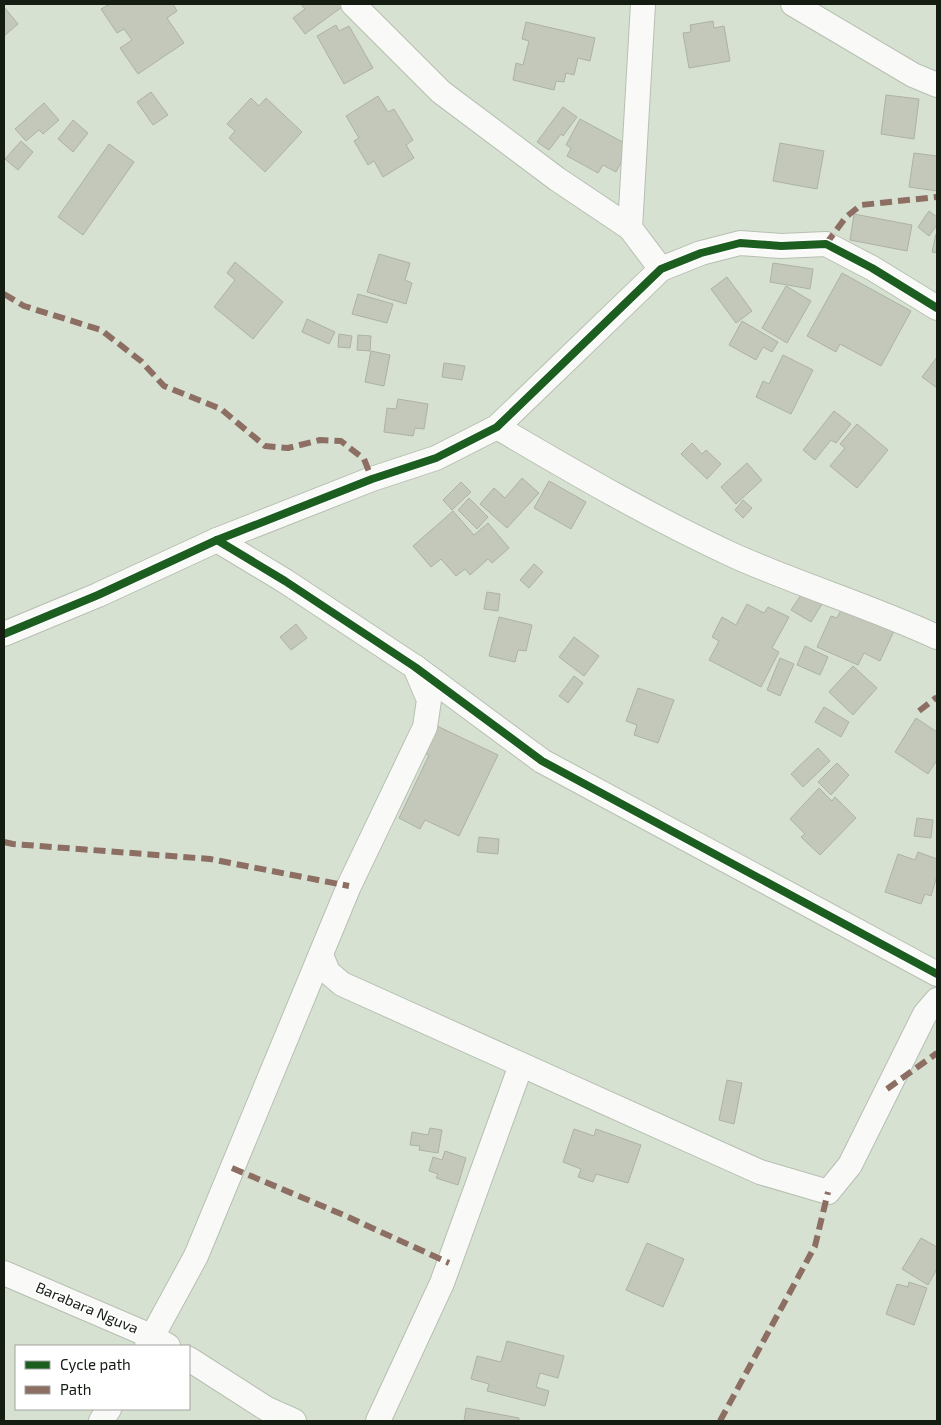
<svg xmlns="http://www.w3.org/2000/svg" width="941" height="1425" font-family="'Exo 2',sans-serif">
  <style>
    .building { fill: #c3c8bb; stroke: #adb2a5 }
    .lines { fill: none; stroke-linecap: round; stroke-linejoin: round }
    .minor-casing { stroke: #b7bfb2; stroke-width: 26 }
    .minor { stroke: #f9faf8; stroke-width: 24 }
    .quiet { stroke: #8d6e63; stroke-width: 6; stroke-dasharray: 12 6; stroke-linecap: butt }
    .cycleway-casing { stroke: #fff; stroke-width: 11 }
    .cycleway { stroke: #1b5e20; stroke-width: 8 }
    .labels { text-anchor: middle; stroke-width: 4; stroke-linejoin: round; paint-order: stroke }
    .street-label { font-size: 15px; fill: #151c12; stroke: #fff }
  </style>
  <rect width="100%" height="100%" fill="#d7e1d1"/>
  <!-- building -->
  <g class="building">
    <polygon points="110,4 173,4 177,11 167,18 184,43 138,74 120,48 132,40 124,29 117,33 101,9"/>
    <polygon points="301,4 340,4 342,7 305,34 293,18 305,9"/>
    <polygon points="4,7 18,24 4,36"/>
    <polygon points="713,21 714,28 724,26 730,61 689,68 683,33 691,32 690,25"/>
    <polygon points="526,22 595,38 590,61 578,58 574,75 566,73 564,82 556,81 554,90 513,80 516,63 523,65 529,41 522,39"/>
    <polygon points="336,25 339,31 349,26 373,68 344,84 317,36"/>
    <polygon points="151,92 168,115 153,125 137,102"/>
    <polygon points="886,95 919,99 914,139 881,134"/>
    <polygon points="378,96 388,112 394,109 413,140 406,145 414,158 383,177 374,161 368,165 354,141 359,138 346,116"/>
    <polygon points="251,98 259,106 266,98 302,132 265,172 229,138 235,131 227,124"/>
    <polygon points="44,103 59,120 43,134 39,130 26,141 15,129"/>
    <polygon points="563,107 577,117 563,136 561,134 549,150 537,142"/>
    <polygon points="580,119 630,146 616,172 603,165 598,173 567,156 571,148 566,145"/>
    <polygon points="73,120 88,133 73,152 58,139"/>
    <polygon points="21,141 33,152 18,170 5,159"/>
    <polygon points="780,143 824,151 817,189 773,181"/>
    <polygon points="109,144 134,162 83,235 58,217"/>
    <polygon points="914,153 937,156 937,191 909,187"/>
    <polygon points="929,211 937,217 937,225 929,236 918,227"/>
    <polygon points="854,214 912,225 907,251 850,240"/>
    <polygon points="936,234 937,235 937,253 932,252"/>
    <polygon points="379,254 410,263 405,280 412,283 406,304 367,292"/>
    <polygon points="235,262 283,302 253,339 214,307 235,280 227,273"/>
    <polygon points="773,263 813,269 810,289 770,282"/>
    <polygon points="842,273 911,311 881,366 840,344 836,352 807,336"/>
    <polygon points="727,277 752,311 736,323 711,289"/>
    <polygon points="786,286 811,301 787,343 762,328"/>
    <polygon points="358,294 393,304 387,323 352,314"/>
    <polygon points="307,319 335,332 329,344 302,332"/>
    <polygon points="742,321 778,342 772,352 763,347 756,360 729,345"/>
    <polygon points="339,334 352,336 350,348 338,347"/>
    <polygon points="358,335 371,336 370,351 357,350"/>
    <polygon points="371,351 390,355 384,386 365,382"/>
    <polygon points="783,355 813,370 791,414 756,397 763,381 769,384"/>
    <polygon points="937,357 937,388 922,377"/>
    <polygon points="444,363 465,366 462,380 442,377"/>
    <polygon points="398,399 428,404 424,429 415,428 413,436 384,432 387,408 396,409"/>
    <polygon points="834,411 851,424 836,443 831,440 815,460 803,450"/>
    <polygon points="857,424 888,450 857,488 830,466 845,448 840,444"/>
    <polygon points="692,443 702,454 706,450 721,464 707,479 681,454"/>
    <polygon points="747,463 762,480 736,504 721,487"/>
    <polygon points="522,478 539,493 507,528 480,504 494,488 505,498"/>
    <polygon points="549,481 586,502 571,529 534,508"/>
    <polygon points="461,482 471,492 452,510 443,500"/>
    <polygon points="469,498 488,517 477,529 458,510"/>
    <polygon points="743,500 752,508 743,518 735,510"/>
    <polygon points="453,511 474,535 488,523 509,548 492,563 488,559 470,575 465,569 456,576 441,559 431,567 413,546"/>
    <polygon points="534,564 543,572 529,588 520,580"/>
    <polygon points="487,592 500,594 498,611 484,609"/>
    <polygon points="803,592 822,604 811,622 791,610"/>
    <polygon points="747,604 764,613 768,607 789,617 772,648 779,652 761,687 709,660 719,641 712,637 722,617 736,625"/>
    <polygon points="842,608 894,631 880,661 864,653 858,665 817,647 831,616 837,618"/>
    <polygon points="499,617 532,625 526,651 518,650 515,662 489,656"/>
    <polygon points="296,624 307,638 291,650 280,637"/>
    <polygon points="574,637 599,656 584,676 559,657"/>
    <polygon points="805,646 828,657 820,675 797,665"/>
    <polygon points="780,658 794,664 780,696 767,690"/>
    <polygon points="853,666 877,688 853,715 829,692"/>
    <polygon points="574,676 583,683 568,703 559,696"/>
    <polygon points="638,688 674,700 658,743 634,735 637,725 626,721"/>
    <polygon points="824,707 849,722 841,737 815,722"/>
    <polygon points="916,718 937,732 937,760 928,774 895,752"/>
    <polygon points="437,726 498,755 459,836 425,820 420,829 399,818 429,755 424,753"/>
    <polygon points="818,748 830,761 803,787 791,774"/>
    <polygon points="837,763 849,775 831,795 818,782"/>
    <polygon points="819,788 832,801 835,797 856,818 820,855 801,837 805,834 790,819"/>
    <polygon points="917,818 933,820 931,838 914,836"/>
    <polygon points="479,837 499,839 498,854 477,852"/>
    <polygon points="918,852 937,859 937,876 931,896 925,894 921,904 885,892 898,854 915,860"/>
    <polygon points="727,1080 742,1083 734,1124 719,1120"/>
    <polygon points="430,1128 442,1130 438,1153 419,1150 420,1146 410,1145 412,1132 428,1135"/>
    <polygon points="574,1129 594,1136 596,1129 641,1145 628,1183 596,1174 593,1182 578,1177 581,1169 563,1162"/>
    <polygon points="445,1151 466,1158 458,1185 436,1178 438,1174 429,1171 433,1157 442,1160"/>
    <polygon points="921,1238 937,1247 937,1269 928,1285 902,1269"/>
    <polygon points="647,1243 684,1259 663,1307 626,1290"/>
    <polygon points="909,1282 927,1288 914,1325 886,1314 897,1284 908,1287"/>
    <polygon points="507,1341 564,1356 558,1378 540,1373 536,1387 549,1391 545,1406 487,1391 489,1384 471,1379 477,1356 501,1362"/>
    <polygon points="466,1408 519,1418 519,1421 464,1421"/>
  </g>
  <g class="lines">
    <defs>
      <g id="minor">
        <polyline points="353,4 441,92 557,179 630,228"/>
        <polyline points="643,4 630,228 661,269"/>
        <polyline points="793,4 913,75 937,85"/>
        <path d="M497,427C575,473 654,519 737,557C803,586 872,607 937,637"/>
        <polyline points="217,540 285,581 415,667 542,761 937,974"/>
        <polyline points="4,634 98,595 217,540 372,479 436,458 497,427 661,269 701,253 740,243 781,246 826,244 872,268 937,308"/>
        <polyline points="321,955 328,972 342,984 760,1172 828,1192 850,1165 925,1014 937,1000"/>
        <polyline points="4,1273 153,1337 168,1346"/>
        <polyline points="147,1346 196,1256 349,886 425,727 429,700 415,667"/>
        <polyline points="189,1359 267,1409 294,1421"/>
        <polyline points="101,1421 109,1409"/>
        <polyline points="378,1421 442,1283 521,1065"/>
      </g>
    </defs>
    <!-- minor casing -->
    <use href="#minor" class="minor-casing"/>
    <!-- minor -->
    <use href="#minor" class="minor"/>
    <!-- quiet -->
    <g class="quiet">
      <polyline points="826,244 846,217 861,205 937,197"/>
      <polyline points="4,294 24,306 101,330 141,361 164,386 221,409 265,446 288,448 320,440 341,441 364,459 372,479"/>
      <polyline points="919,711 937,697"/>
      <polyline points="4,842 13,844 210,859 349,886"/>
      <polyline points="887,1089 937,1053"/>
      <polyline points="232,1168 346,1216 449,1263"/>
      <polyline points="4,1421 5,1421"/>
      <polyline points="720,1421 815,1246 828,1192"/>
    </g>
    <defs>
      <g id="cycleway">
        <polyline points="217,540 285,581 415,667 542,761 937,974"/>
        <polyline points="4,634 98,595 217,540 372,479 436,458 497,427 661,269 701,253 740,243 781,246 826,244 872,268 937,308"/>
      </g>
    </defs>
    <!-- cycleway casing -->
    <use href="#cycleway" class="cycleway-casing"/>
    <!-- cycleway -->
    <use href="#cycleway" class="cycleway"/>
  </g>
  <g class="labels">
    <!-- street labels -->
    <g class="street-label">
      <text transform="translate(87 1308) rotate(23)" y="5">Barabara Nguva</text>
    </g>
  </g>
  <!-- border -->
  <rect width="941" height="1425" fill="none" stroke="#151c12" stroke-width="10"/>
  <!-- legend -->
  <rect x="15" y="1345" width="175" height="65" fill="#ffffff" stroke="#a1a4a0"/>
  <rect x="25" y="1361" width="25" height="8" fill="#1b5e20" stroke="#a1a4a0"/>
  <text x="60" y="1370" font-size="15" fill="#151c12">Cycle path</text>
  <rect x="25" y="1386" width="25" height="8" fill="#8d6e63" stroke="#a1a4a0"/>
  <text x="60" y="1395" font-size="15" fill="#151c12">Path</text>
</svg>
